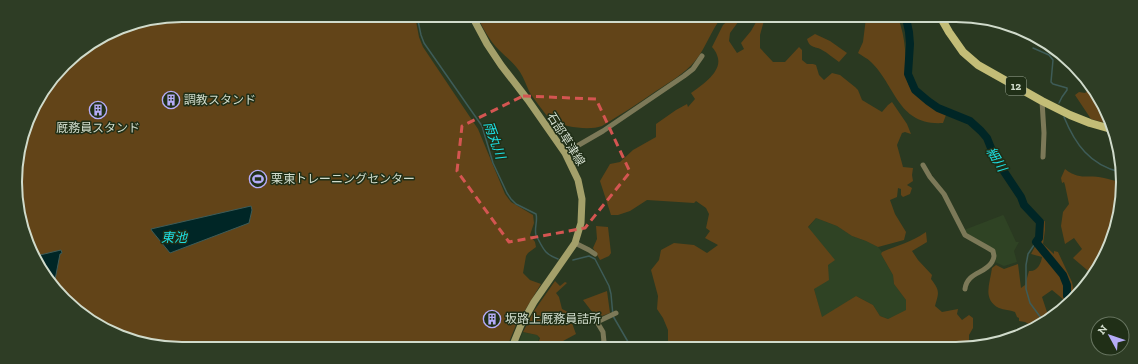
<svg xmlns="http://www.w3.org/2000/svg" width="1138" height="364" font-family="'Zilla Slab','Noto Sans JP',serif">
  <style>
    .built { fill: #2f4324 }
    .green { fill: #624418 }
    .water { fill: #002626; stroke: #3e5c58 }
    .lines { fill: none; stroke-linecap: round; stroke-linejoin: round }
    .stream { stroke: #3e5c58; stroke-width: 1.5 }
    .river { stroke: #002626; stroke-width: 8 }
    .street { stroke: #7c7958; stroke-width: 5 }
    .secondary { stroke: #a4a06a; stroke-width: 7 }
    .primary { stroke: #c3bd77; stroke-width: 8 }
    .marked { fill: none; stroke: #d45551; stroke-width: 3; stroke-dasharray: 8 5; stroke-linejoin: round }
    .labels { text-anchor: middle; stroke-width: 3; stroke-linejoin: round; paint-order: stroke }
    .shield { fill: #202f17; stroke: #9ba795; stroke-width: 1 }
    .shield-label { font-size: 11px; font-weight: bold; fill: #d0dbcb }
    .poi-label { font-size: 12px; fill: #d0dbcb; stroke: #202f17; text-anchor: start }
    .street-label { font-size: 12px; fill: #d0dbcb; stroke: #202f17 }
    .water-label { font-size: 13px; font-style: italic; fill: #1ddfe3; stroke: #202f17 }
    .rim { fill: none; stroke: #d0dbcb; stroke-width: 2 }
  </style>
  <rect width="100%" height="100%" fill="#2a3921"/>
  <!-- built -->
  <g class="built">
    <polygon points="1003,215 1004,216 1016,242 1019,242 1014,251 1017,262 1004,266 995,262 996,258 996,254 970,237 964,230"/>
    <polygon points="816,218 837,226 852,236 866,241 878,247 882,252 881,254 893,275 894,284 906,300 907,310 888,319 880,316 873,305 856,296 822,318 814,289 808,228"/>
    <polygon points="523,332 537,335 539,338 536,347 517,347"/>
  </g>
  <!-- green -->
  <g class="green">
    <polygon points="182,15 415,16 419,37 423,47 478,129 505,194 511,202 533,215 534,223 530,235 535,242 536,247 528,253 526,256 523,273 530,280 541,284 516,325 507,347 149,346 89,321 43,275 21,225 16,160 32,108 72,57 118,28"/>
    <path d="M477,16L722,17C711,30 706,48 695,61C684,74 670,82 656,91C639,103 620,115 602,126C588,131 565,127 551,120C549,119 530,94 529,91C526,85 524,78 520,72C514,63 506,57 499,50C489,40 483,28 477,16Z"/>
    <path d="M732,17H746L741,18L730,33L729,41L737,53L744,49L741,43L751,31L759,17H765L760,35V48L773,62H785L799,47L802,50V60L807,64H813L816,65L819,75L824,80L832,73L840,75L855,87L858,90L862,100L882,112L888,105L892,102L907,124L911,134L905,132L902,133L897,145L903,167L913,168L912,175L913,181L907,185L912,188L910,194L903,197L901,195V189L898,188L897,197L890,200L895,214L906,232L904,240L878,247L866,241L852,236L837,226L816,218L808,227L835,260L828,265L829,280L814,289L822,317L856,296L873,305L880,316L888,319L906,310V300L894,284L893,275L881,254L882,252C898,245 910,243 926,232L927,242L912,251L918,260L932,275L931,279C940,291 939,292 935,306L942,312L958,309L957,314L962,320L969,315L973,318V328L969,335V341L972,345L984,344V346L978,348L668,347V330L663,318L657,309L658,296L651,270L659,260L661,250L674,243L694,245L707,253L718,245L705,238L710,231L706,228L709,214L706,208L696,201L694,203L647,200L630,211L618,215H611L600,181L610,164L620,162L633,150L656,137V124L676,110L687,104L688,107L695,99L691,93C702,85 724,71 717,55C716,52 714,49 712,47L723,25Z"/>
    <path d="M866,18H898C902,28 904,38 905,49C906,61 903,77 911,89C919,100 934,108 946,115L943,123C898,126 896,86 871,62C867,58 862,56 858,53L863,42Z"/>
    <path d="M815,34L830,41L847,53L839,62C833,58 828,53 822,50C816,46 810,49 807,39Z"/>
    <polygon points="1092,87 1095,89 1109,124 1091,119 1075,95 1079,92 1085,93"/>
    <path d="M1065,169C1080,181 1088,174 1104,178C1110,179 1114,181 1120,182V215L1101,265L1093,275L1073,258L1082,249L1074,238L1065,244L1061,226L1063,212L1069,204L1065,185L1064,182L1062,183L1061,178Z"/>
    <path d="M1045,221V230L1043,244L1054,254V251L1058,252L1072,282L1075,296H1077L1074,300L1069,304L1052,290L1042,297L1049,318L1036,328L1025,322L1019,321V318L1017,317L1015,312C1010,310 1004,310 999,308C982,299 990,284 992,268L996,265L1004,269L1018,264L1021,288L1025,285L1029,271C1037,272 1041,264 1042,257L1031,254L1040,237V223Z"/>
    <polygon points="596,226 608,227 611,253 609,256 600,260 593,248 597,239"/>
    <polygon points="555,281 560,286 565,282 567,283 556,293 559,297 562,309 568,312 576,334 563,341 567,347 537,347 540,338 537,335 523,332 534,311"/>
    <polygon points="607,291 610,313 602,316 601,315 596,317 583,300"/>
  </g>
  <!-- water -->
  <g class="water">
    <polygon points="251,206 252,210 249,223 170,253 152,231 151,229"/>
    <polygon points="61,250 62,253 60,254 54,285 43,275 35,257 40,255"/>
  </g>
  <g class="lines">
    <!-- stream -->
    <g class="stream">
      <path d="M417,16L421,35L424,43L482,126L493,163L507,193L511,199L516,204L536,214C538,221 534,228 536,235C543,248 544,254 558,259"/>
      <polyline points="1031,41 1032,36"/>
      <polyline points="1033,48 1049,55 1053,60 1051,82 1053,84 1067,88 1067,90 1062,97 1059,103"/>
      <path d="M1064,117C1075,144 1090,165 1120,172"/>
      <polyline points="1036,242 1028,254 1026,265 1026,289 1030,303 1044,322"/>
      <polyline points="573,260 589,256 595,259 609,286 611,294 613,316 631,347"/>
    </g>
    <!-- river -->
    <polyline class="river" points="906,18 909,32 910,44 908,74 915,90 928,101 938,108 970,121 981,131 987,138 995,158 1021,197 1024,205 1040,222 1039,238 1036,242 1063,275 1067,285 1067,296 1071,300 1074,300"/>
    <!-- street -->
    <g class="street">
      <polyline points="1042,101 1044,133 1043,157"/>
      <polyline points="565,153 603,131 684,76 693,69 702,56"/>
      <path d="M923,165L930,177L944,194L965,235L988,248L993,251L994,256C994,258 993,260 992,262C985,274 967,272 965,289"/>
      <polyline points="575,243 589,250 595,254"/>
      <polyline points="597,347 604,342"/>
      <polyline points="606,347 604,342 603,332 597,322 616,313"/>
    </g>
    <!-- secondary -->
    <polyline class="secondary" points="472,16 487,44 501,65 528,100 565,153 578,180 582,199 581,223 575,243 534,302 521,325 512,347"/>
    <!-- primary -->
    <polyline class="primary" points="941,18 949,32 963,52 978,65 1042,101 1070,115 1090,123 1111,129"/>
  </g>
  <!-- marked area -->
  <path class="marked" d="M523,96L596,99L630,172L585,228L509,242L457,171L462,126Z"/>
  <!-- icons -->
  <defs>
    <symbol id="building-ring" viewBox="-11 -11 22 22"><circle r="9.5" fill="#202f17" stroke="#b5acf8" stroke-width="1.5"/><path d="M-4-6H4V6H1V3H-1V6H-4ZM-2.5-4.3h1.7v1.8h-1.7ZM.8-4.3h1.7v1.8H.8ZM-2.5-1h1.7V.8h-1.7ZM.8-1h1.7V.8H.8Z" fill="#b5acf8"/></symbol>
    <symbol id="stadium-ring" viewBox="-11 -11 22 22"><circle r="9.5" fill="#202f17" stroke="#b5acf8" stroke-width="1.5"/><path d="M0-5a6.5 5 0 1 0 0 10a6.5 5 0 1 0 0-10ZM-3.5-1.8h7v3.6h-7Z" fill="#b5acf8"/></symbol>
  </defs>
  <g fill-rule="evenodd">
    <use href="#building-ring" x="161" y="90" width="20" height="20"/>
    <use href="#building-ring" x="88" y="100" width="20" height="20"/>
    <use href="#stadium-ring" x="248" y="169" width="20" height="20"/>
    <use href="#building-ring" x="482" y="309" width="20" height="20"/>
  </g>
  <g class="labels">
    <!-- shield labels -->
    <rect class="shield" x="1006" y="77" width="20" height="18" rx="3"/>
    <g class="shield-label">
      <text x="1016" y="90">12</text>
    </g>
    <!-- poi labels -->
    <g class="poi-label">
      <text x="184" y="104">調教スタンド</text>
      <text x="98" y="132" text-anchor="middle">厩務員スタンド</text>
      <text x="271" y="183">栗東トレーニングセンター</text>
      <text x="505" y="323">坂路上厩務員詰所</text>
    </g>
    <!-- street labels -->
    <g class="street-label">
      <text transform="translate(566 139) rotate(58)" y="4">石部草津線</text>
    </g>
    <!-- water labels -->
    <g class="water-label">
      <text transform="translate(495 140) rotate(70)" y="5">雨丸川</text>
      <text transform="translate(997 159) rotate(59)" y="5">細川</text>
      <text x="174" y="242">東池</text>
    </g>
  </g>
  <!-- crop -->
  <path d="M0 0H1138V364H0ZM182 22H956A160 160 0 0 1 1116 182V182A160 160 0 0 1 956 342H182A160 160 0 0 1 22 182V182A160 160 0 0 1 182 22Z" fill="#2e3d25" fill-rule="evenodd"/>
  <path class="rim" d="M182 22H956A160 160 0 0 1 1116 182V182A160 160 0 0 1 956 342H182A160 160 0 0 1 22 182V182A160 160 0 0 1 182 22Z"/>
  <!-- north arrow -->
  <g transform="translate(1110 336) rotate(310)"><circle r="19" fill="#202f17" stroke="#66745f"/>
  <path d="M0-3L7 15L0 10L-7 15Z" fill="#b5acf8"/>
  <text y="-6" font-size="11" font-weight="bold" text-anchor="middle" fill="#d0dbcb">N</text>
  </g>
</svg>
